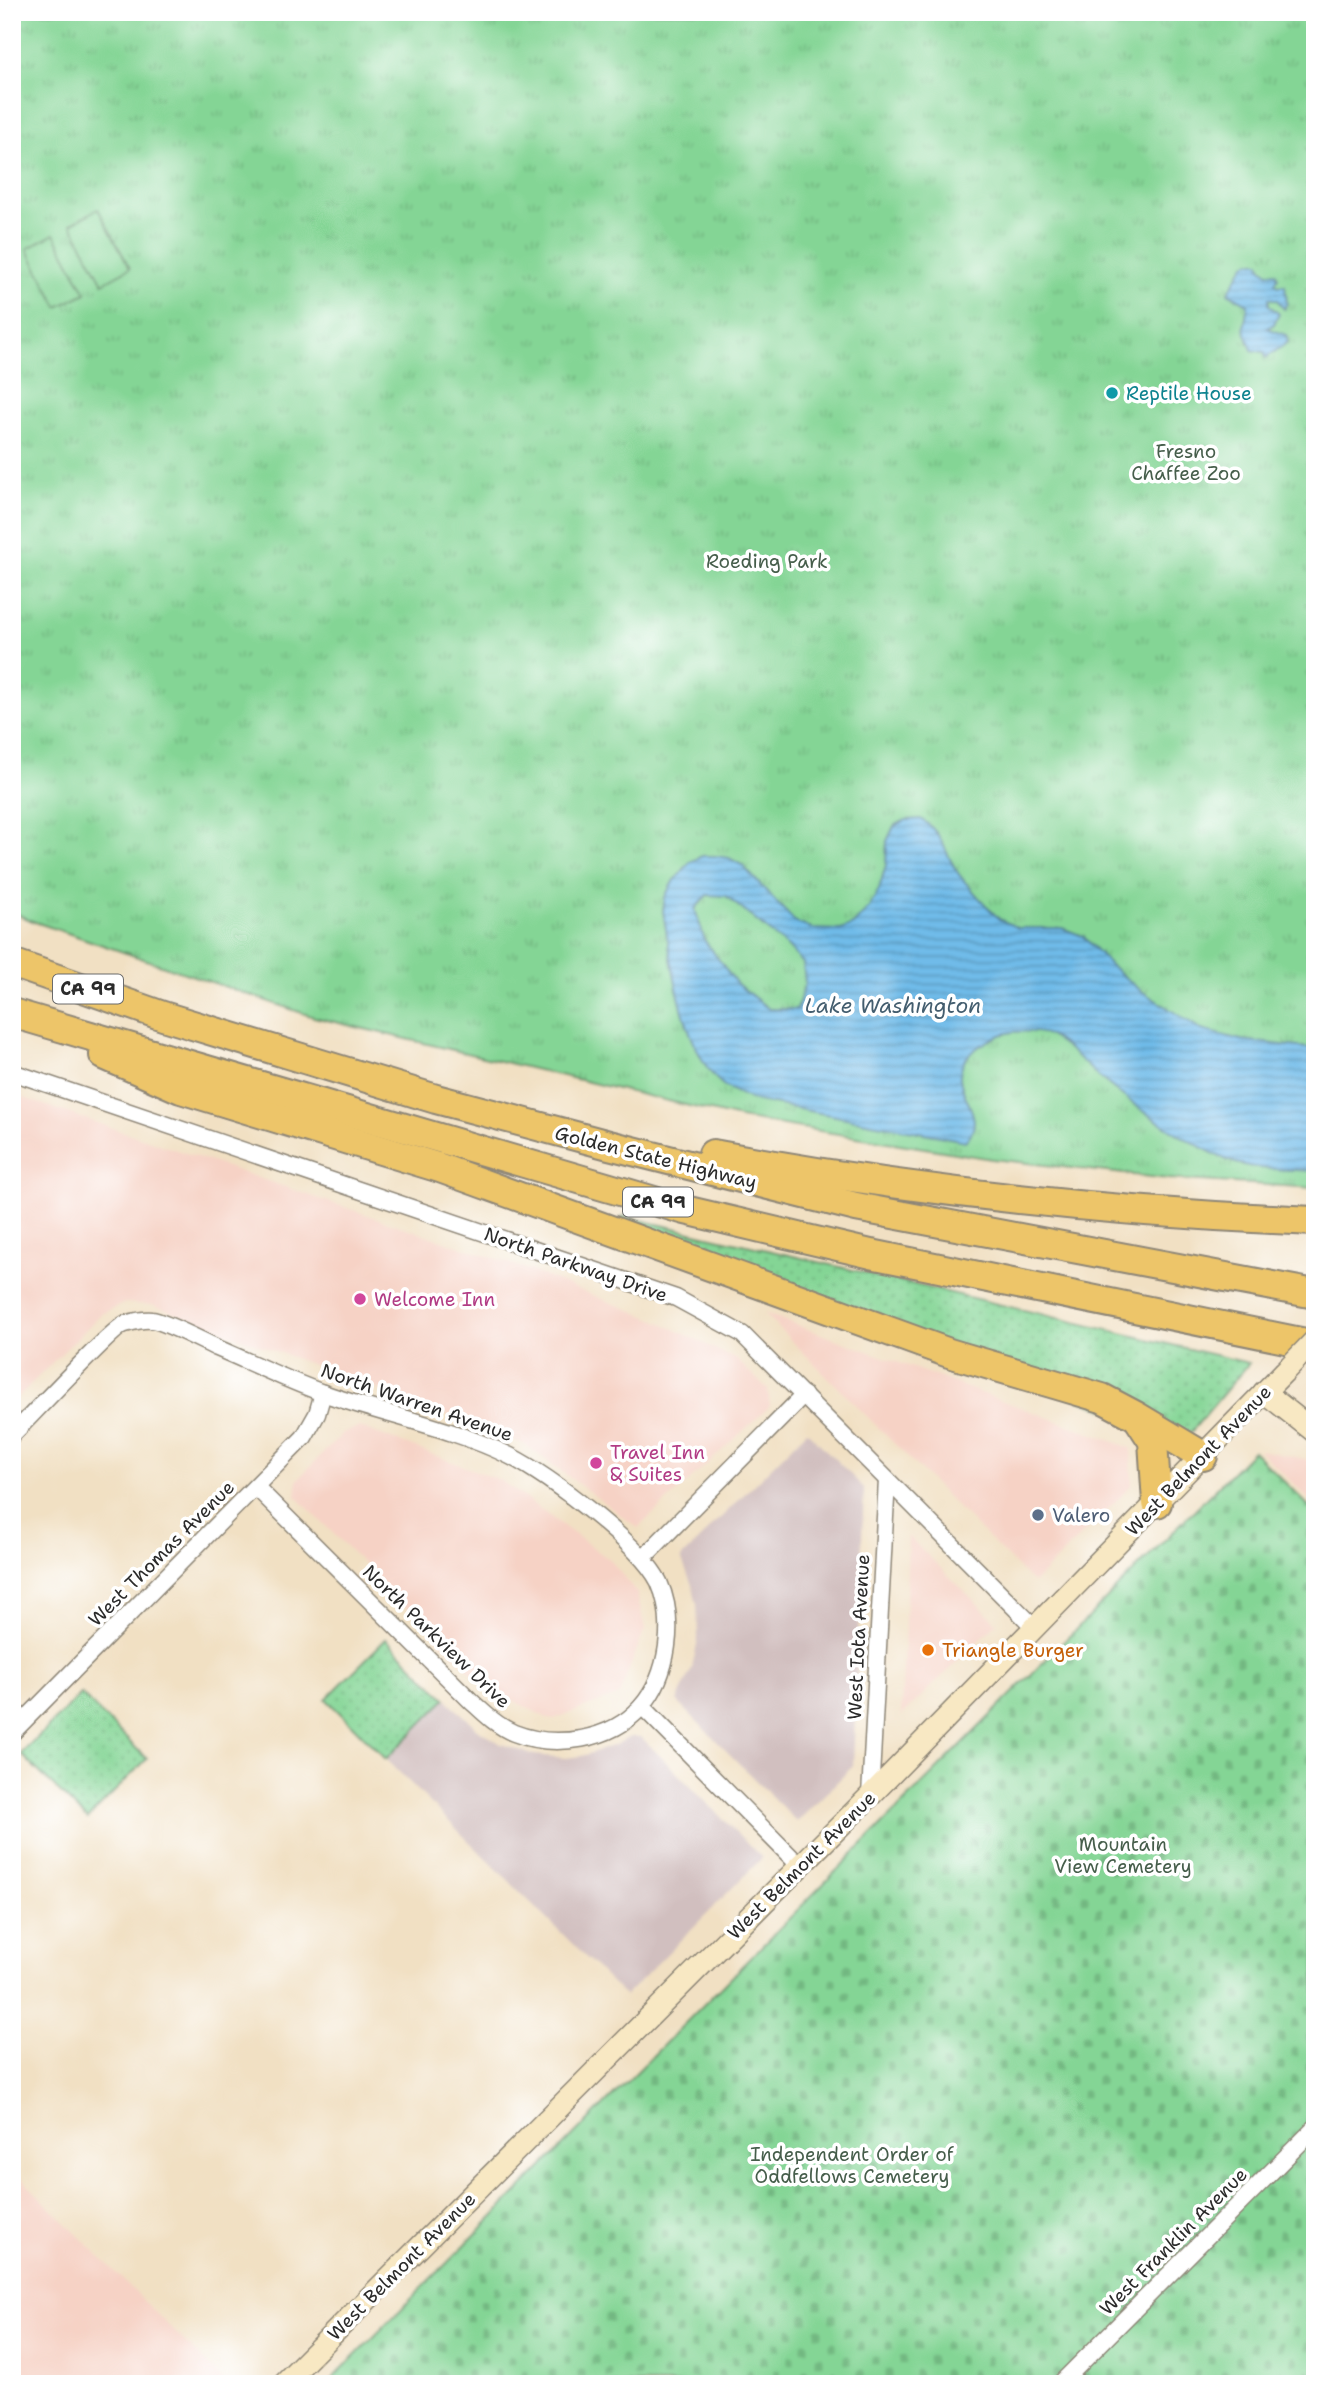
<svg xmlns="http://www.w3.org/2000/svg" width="1327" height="2396" font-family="'Shantell Sans',sans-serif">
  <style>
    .built { fill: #f6d2c5 }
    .industrial { fill: #d1bfbf }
    .grass { fill: url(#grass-dots); stroke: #588060; stroke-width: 2 }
    .cemetery { fill: url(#cemetery-stones); stroke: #588060; stroke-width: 2 }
    .park { fill: url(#park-tufts); stroke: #588060; stroke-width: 2 }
    .pitch { fill: #84d595; stroke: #588060; stroke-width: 2 }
    .water { fill: url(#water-rules); stroke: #4d738a; stroke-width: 2; fill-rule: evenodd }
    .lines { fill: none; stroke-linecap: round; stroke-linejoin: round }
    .minor-casing { stroke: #8e8677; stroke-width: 19 }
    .secondary-casing { stroke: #8e8677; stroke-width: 24 }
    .motorway-casing { stroke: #8e8677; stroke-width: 32 }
    .minor { stroke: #fff; stroke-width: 16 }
    .secondary { stroke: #f8e8c3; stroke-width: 21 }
    .motorway { stroke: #edc569; stroke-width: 28 }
    .secondary-bridge-casing { stroke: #8e8677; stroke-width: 24; stroke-linecap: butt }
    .secondary-bridge { stroke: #f8e8c3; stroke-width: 21 }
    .culture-dot { fill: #0f9aa8; stroke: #fff; stroke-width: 2.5 }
    .hotel-dot { fill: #d1479c; stroke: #fff; stroke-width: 2.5 }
    .service-dot { fill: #5c6f8a; stroke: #fff; stroke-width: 2.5 }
    .food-dot { fill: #e8710a; stroke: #fff; stroke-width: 2.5 }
    .labels { text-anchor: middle; stroke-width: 7; stroke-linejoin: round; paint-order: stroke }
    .shield { fill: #fff; stroke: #6b6b6b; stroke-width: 2 }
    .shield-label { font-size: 18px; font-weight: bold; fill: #2b2b2b }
    .culture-label { font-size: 19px; fill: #0d838f; stroke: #fff; text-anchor: start }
    .park-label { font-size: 19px; fill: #465e4b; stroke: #fff }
    .street-label { font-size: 19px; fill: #2b2b2b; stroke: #fff }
    .hotel-label { font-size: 19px; fill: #b23c85; stroke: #fff; text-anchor: start }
    .service-label { font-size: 19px; fill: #4e5e75; stroke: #fff; text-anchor: start }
    .food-label { font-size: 19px; fill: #c56008; stroke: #fff; text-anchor: start }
    .water-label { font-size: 21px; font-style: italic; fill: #435d6e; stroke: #fff }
  </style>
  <defs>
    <pattern id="grass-dots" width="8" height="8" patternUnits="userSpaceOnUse" patternTransform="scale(1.75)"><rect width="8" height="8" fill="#84d595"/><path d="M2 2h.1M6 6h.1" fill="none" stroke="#72b781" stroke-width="1.8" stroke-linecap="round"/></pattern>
    <pattern id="cemetery-stones" width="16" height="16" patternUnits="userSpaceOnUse" patternTransform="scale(1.75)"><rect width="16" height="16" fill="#84d595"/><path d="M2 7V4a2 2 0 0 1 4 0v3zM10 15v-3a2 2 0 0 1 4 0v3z" fill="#72b781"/></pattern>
    <pattern id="park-tufts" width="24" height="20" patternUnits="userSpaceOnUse" patternTransform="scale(1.75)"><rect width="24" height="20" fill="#84d595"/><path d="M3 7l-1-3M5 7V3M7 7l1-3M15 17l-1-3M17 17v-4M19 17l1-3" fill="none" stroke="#72b781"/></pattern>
    <pattern id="water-rules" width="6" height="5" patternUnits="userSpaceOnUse" patternTransform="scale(1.75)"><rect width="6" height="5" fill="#6fbbe9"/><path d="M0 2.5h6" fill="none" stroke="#5b98bd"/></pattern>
  </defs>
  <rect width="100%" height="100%" fill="#fff"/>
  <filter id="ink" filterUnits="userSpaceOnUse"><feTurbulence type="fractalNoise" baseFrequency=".0143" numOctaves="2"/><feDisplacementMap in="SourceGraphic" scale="14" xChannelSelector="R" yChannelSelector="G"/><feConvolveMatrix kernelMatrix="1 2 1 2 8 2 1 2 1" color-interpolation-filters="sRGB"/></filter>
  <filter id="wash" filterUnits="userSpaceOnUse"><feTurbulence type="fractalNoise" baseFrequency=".00686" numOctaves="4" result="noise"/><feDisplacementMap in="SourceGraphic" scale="28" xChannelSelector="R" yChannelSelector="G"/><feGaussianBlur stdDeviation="1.57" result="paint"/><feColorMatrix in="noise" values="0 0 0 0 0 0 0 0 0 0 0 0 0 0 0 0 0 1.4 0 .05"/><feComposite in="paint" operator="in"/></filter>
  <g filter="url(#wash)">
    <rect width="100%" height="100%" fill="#f1e0c3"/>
    <!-- built -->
    <g class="built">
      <polygon points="12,1094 529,1270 658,1321 737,1360 768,1390 770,1406 638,1528 526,1445 153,1305 125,1303 101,1314 12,1403"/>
      <polygon points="764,1313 1131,1448 1132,1485 1033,1583"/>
      <polygon points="360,1427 500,1480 610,1560 637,1593 645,1629 619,1695 551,1720 485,1686 296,1496 298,1479 344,1432"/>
      <polygon points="1259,1450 1315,1461 1315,1505"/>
      <polygon points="908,1536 997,1623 901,1716 906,1599"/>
      <polygon points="12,2169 227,2384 12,2384"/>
    </g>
    <!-- industrial -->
    <g class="industrial">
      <polygon points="807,1431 864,1488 853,1766 797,1822 677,1701 692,1669 698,1639 697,1604 692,1585 681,1558"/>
      <polygon points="446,1699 479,1730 501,1744 534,1755 566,1758 582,1756 615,1745 630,1737 641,1737 762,1858 625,1996 386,1759"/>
    </g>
    <!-- grass -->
    <g class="grass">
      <polygon points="623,1216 1249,1363 1186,1438 614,1233"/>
      <polygon points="386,1639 446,1699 386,1759 326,1699"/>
      <polygon points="81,1694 147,1759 87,1819 21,1754"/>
    </g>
    <!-- cemetery -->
    <polygon class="cemetery" points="1253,1451 1315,1512 1315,2384 327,2384"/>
    <!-- park -->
    <polygon class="park" points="12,12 1315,12 1315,1188 1168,1179 992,1159 740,1118 314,1017 35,922 12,912"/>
    <!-- pitch -->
    <g class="pitch">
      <polygon points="98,209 130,268 103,283 71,224"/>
      <polygon points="54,234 86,293 58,307 27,249"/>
    </g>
    <!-- water -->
    <g class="water">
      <polygon points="1250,262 1260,262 1261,267 1268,273 1276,272 1278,277 1275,283 1278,286 1285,285 1287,303 1284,309 1277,300 1269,298 1269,305 1279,314 1274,324 1267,328 1286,335 1288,342 1266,358 1264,352 1252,350 1244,328 1248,304 1228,293 1245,264"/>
      <path d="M921,819C944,834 944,852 958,873C970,889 985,904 999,919L1018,928H1062L1083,936L1110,965L1140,990L1202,1030L1241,1040L1315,1049V1171C1286,1169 1252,1171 1225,1159C1181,1139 1141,1111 1104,1081C1087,1067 1065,1042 1045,1034C1037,1031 1016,1031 1008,1033C997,1035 978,1046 970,1054C938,1086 995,1113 965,1141L752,1100C743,1095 731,1091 723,1085C683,1053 671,960 663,911L665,897L671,885L690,862L702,856H715L729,858L742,865L796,923L813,929L841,930L853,925L869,908L879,889L886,865L887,841L894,826L906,820ZM707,895L726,896L788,947L803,963L805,983L797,1009H769L737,984L705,941L695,909Z"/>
    </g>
  </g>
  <g filter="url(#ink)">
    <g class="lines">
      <defs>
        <g id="minor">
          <polyline points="12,1072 676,1298 742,1334 1035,1628"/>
          <path d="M12,1435C28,1419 114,1327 125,1324C132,1322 144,1319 152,1320C164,1321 204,1342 217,1348C252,1363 287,1380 323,1393C384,1415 451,1427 510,1456C549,1476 640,1544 659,1582C676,1620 669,1675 641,1707C611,1741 555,1749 514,1733C497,1726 484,1713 471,1701L256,1487"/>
          <polyline points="643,1558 804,1395"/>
          <polyline points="642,1706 800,1866"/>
          <polyline points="12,1733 304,1437 317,1414 323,1393"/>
          <polyline points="870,1796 887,1480"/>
          <polyline points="1060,2384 1315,2128"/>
        </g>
        <g id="secondary">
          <polyline points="1264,1392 1315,1432"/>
          <polyline points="283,2384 870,1796 1284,1372"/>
        </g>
        <g id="motorway">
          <polyline points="12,963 163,1016 436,1099 609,1145 856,1207 1315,1294"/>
          <polyline points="12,1013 685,1210 871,1254 1315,1345"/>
          <polyline points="104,1055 181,1089 440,1168 949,1353 1102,1398 1136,1416 1203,1456"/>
          <path d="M713,1154C912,1191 1112,1213 1315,1221"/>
          <polyline points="1138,1418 1153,1441 1157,1503"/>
        </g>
      </defs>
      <!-- minor casing -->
      <use href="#minor" class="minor-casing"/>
      <!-- secondary casing -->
      <use href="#secondary" class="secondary-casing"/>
      <!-- motorway casing -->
      <use href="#motorway" class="motorway-casing"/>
      <!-- minor -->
      <use href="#minor" class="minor"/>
      <!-- secondary -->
      <use href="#secondary" class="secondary"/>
      <!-- motorway -->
      <use href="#motorway" class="motorway"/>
      <defs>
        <polyline id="secondary-bridge" points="1284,1372 1315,1340"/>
      </defs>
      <!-- secondary-bridge casing -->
      <use href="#secondary-bridge" class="secondary-bridge-casing"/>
      <!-- secondary-bridge -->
      <use href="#secondary-bridge" class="secondary-bridge"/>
    </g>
  </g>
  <!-- markers -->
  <circle class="culture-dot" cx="1112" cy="393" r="7"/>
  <g class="hotel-dot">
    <circle cx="360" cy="1299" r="7"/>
    <circle cx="596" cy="1463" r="7"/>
  </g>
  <circle class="service-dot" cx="1038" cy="1515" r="7"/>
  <circle class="food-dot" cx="928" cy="1650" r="7"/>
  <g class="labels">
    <!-- shield labels -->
    <g class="shield">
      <rect x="53" y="974.5" width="70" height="29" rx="5"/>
      <rect x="623" y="1187.5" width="70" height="29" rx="5"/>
    </g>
    <g class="shield-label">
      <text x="88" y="995">CA 99</text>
      <text x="658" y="1208">CA 99</text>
    </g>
    <!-- culture labels -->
    <g class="culture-label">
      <text x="1126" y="400">Reptile House</text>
    </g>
    <!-- park labels -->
    <g class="park-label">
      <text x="1186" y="458">Fresno<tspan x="1186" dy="22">Chaffee Zoo</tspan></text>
      <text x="767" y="568">Roeding Park</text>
      <text x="1123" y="1851">Mountain<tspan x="1123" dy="22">View Cemetery</tspan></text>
      <text x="852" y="2161">Independent Order of<tspan x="852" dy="22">Oddfellows Cemetery</tspan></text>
    </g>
    <!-- street labels -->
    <g class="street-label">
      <text transform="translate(656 1157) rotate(14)" y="7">Golden State Highway</text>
      <text transform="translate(576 1264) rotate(19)" y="7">North Parkway Drive</text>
      <text transform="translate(417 1402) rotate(19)" y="7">North Warren Avenue</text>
      <text transform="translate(1198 1460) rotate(-46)" y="7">West Belmont Avenue</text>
      <text transform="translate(161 1553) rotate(-45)" y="7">West Thomas Avenue</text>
      <text transform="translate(437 1636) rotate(44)" y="7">North Parkview Drive</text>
      <text transform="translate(858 1637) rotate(-87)" y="7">West Iota Avenue</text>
      <text transform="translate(801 1865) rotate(-45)" y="7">West Belmont Avenue</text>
      <text transform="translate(1173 2241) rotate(-45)" y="7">West Franklin Avenue</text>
      <text transform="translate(401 2266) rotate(-45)" y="7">West Belmont Avenue</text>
    </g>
    <!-- hotel labels -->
    <g class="hotel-label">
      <text x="374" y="1306">Welcome Inn</text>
      <text x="610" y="1459">Travel Inn<tspan x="610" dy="22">&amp; Suites</tspan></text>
    </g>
    <!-- service labels -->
    <g class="service-label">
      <text x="1052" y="1522">Valero</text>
    </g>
    <!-- food labels -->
    <g class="food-label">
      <text x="942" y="1657">Triangle Burger</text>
    </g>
    <!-- water labels -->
    <g class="water-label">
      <text x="893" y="1013">Lake Washington</text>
    </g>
  </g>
  <!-- margin -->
  <rect width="1327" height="2396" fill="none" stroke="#fff" stroke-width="42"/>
</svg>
